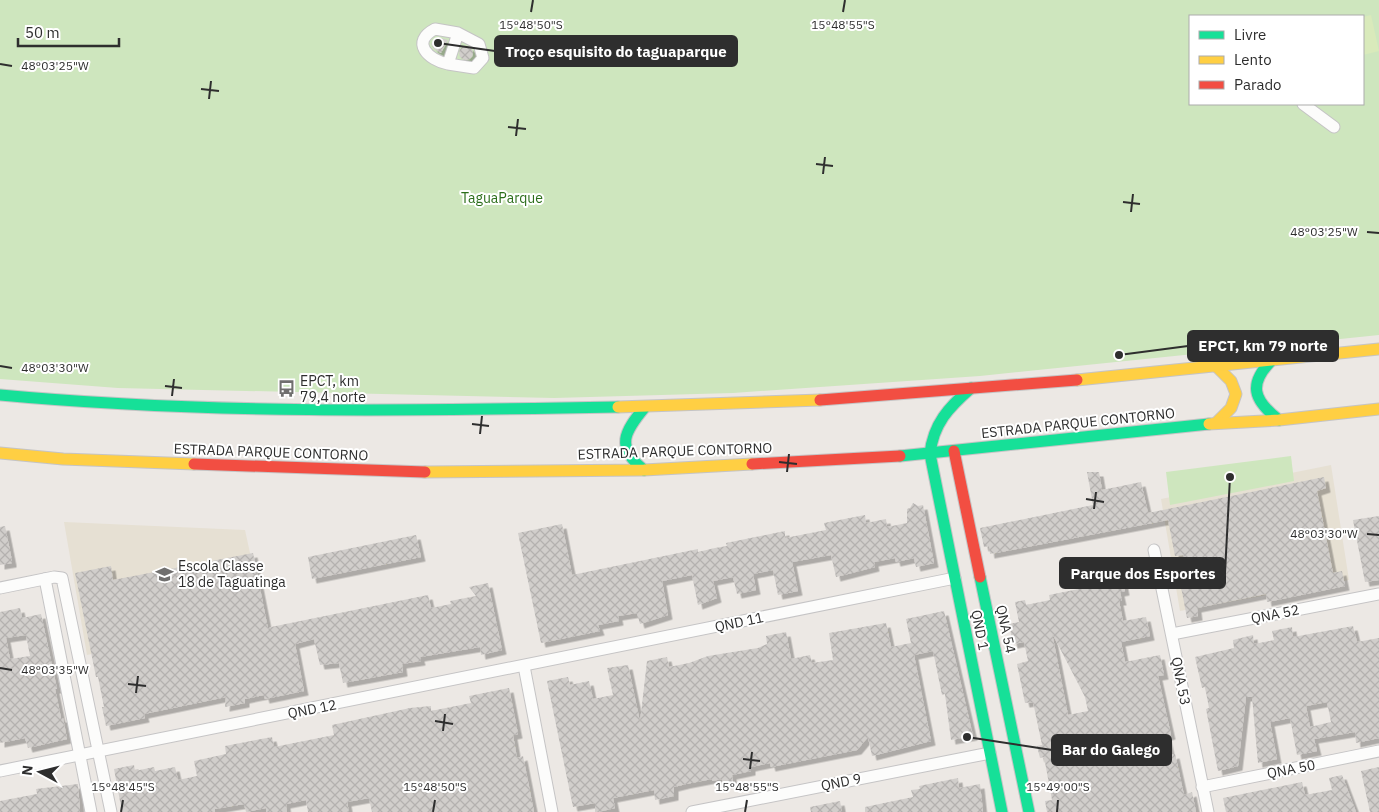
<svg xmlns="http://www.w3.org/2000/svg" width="1379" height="812" font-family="'IBM Plex Sans',sans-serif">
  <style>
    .education { fill: #e6e0d3 }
    .park { fill: #cee6be; fill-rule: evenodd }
    .pitch { fill: #d9eabb }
    .building { fill: url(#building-cross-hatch); fill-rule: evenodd; filter: url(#shadow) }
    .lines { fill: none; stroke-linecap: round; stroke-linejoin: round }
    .street-casing { stroke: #c5c4c5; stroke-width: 13 }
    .fast-casing { stroke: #c5c4c5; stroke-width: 13 }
    .slow-casing { stroke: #c5c4c5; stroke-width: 13 }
    .jam-casing { stroke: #c5c4c5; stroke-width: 13 }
    .street { stroke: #fcfcfb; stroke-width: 11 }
    .fast { stroke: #16e098; stroke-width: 11 }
    .slow { stroke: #ffcf43; stroke-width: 11 }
    .jam { stroke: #f24e42; stroke-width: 11 }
    .ticks { fill: none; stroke: #2e2e2e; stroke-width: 2 }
    .labels { text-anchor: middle; stroke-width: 4; stroke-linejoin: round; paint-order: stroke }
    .park-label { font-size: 14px; fill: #2c6e1b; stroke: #fff }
    .poi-label { font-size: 14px; fill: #2e2e2e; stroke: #fff; text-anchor: start }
    .street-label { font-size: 14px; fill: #2e2e2e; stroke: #fff }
    .ticks-label { font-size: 12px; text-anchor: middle; fill: #2e2e2e; stroke: #fff; stroke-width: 4; stroke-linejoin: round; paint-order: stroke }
    .leader { fill: none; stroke: #2e2e2e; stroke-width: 2 }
    .callout-dot { fill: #2e2e2e; stroke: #fff; stroke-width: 2 }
    .callout { fill: #2e2e2e; stroke: #2e2e2e; stroke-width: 2 }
    .callout-label { font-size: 15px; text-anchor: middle; font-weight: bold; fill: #fff }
  </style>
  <defs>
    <pattern id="building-cross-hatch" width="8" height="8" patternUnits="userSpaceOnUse" patternTransform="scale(1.25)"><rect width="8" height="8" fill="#d1cecb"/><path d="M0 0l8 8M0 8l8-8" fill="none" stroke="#b4b1af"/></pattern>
    <filter id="shadow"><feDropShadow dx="4.5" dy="4.5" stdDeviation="0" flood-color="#0004"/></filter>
  </defs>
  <rect width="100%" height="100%" fill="#ece8e4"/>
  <!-- education -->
  <g class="education">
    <polygon points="1331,465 1349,580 1180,611 1161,499"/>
    <polygon points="64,522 245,530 264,618 87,655"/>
  </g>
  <!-- park -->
  <g class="park">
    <path d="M0,0H1379V335L980,376L733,393L554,398L118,388L0,379ZM1190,16H1363V104H1190Z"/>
    <polygon points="1291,456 1294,481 1170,505 1166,472"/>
  </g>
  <!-- pitch -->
  <polygon class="pitch" points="1371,15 1379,51 1363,55 1363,17"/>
  <!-- building -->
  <g class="building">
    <polygon points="437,37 448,40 441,53 434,49 431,44"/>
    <circle cx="466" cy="53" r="7"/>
    <polygon points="1087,472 1099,472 1102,490 1141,482 1148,513 1324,477 1326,488 1317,491 1333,573 1342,571 1345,586 1267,602 1266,594 1197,608 1198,616 1187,618 1181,587 1190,586 1183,555 1175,556 1168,520 990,554 989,546 984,547 980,528 1093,505"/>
    <polygon points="913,503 918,506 923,505 934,563 916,567 914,558 896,562 895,558 874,562 875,567 836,577 831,555 792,562 798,591 778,595 773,570 753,574 756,590 737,594 733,577 713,581 717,598 698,605 692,575 662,581 668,615 640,624 637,613 618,616 619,621 598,625 600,631 541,643 518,533 562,524 572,575 698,549 698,552 715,548 727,546 726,543 785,531 785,538 826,530 824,523 865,515 866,523 886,519 887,527 907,523 907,509 910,508"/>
    <polygon points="1379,516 1379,580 1365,582 1353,520"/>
    <polygon points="5,526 12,561 12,563 0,565 0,527"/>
    <polygon points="416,535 421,557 312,579 308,557"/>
    <polygon points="253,553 268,629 271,627 428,595 431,608 451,604 450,601 476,596 469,587 488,583 502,650 481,655 480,647 420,657 421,661 402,664 403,672 343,683 339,663 320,665 314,639 295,644 304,691 265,699 264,695 245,699 245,703 225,707 226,697 144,714 145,718 106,726 102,707 104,707 98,677 96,677 75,573 111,566 113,580"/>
    <path d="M1123,580L1125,591L1120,592L1122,601H1119L1123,621L1146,617L1150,636L1121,642L1125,662L1160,655L1164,675L1158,676L1171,735L1167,736L1171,755L1175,754L1184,795L1192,792L1196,812H1047L1045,801L1052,800L1044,757L1040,758L1037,746L1042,745L1033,702L1025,703L1017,664L1028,661L1024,642L1013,644L1009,624L1019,622L1015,602L1025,600L1026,605L1050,600L1049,595ZM1052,633L1085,697L1088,711L1068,715Z"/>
    <path d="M20,608L22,618L41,614L57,689H55L61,718H63L67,739L28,748L25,738L0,743V612ZM26,635L30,656L10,659L6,638Z"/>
    <polygon points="944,611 973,736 951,740 945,694 942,695 933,651 914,655 931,741 872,756 868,737 857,750 771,767 770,763 751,767 751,771 732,775 733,783 723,785 722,779 712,781 712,779 686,784 674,787 674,796 655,800 654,790 613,798 615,808 598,812 595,812 595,803 573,807 547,681 568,677 570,685 589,681 593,699 613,695 607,668 628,665 640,722 647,661 667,657 669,667 689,663 708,656 758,648 767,644 766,636 786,632 791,659 810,655 812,663 833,660 829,633 886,623 891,647 911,643 906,619"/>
    <path d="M1353,626L1357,642L1379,638V738L1356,743L1355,732L1314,739L1317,751L1297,755L1290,718L1270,722L1277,759L1258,763L1252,697H1246L1238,766L1218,771L1206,709L1209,708L1205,687L1202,688L1195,657L1234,648L1233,640L1253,635L1254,644L1274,640L1272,631L1292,627L1293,637ZM1327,702L1331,722L1310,727L1306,706Z"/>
    <polygon points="509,688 518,734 513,735 517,758 523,756 534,812 372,812 369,798 347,802 349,812 308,812 306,800 286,804 287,812 266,812 266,808 246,812 244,804 215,809 215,812 122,812 114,769 134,765 135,771 154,767 155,771 175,767 178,780 197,776 194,761 226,754 225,746 272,737 274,747 334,735 332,725 410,708 431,706 431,711 471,703 469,696"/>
    <polygon points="1379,767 1379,812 1370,812 1361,771"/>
    <polygon points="1342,775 1356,812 1226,812 1223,798 1302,782 1305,795 1332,790 1329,778"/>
    <polygon points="958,778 959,788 980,784 983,812 865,812 865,807 913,797 911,790 920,789 919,786"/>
    <polygon points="78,784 80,812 0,812 0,801 37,794 36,789"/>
    <polygon points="840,801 842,812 811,812 810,807"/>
  </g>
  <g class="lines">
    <defs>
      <g id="street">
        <path d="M448,64C428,60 410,42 435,29L458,33L479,44L483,58L474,68L448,64L458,33"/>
        <polyline points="1303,104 1334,127"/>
        <polyline points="1154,550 1208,812"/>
        <polyline points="45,579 91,812"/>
        <polyline points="0,588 54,577 62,578 111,812"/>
        <polyline points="1172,634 1379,594"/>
        <polyline points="524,666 552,812"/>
        <polyline points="0,771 955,578"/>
        <polyline points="1202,787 1379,751"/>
        <polyline points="692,812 990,753"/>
      </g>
      <g id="fast">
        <path d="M1272,360C1248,384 1253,400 1279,420"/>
        <path d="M0,395C205,414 412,411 618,407"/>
        <polyline points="930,454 1002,812"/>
        <path d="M930,454C933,424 949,407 971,388"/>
        <polyline points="900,456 1209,424"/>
        <path d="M644,470C615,447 624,432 645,407"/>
        <polyline points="980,577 1029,812"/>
      </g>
      <g id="slow">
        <polyline points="1216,366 1231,381 1236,394 1231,408 1216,423"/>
        <polyline points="1077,380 1379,349"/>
        <polyline points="618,407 820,400"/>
        <polyline points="1209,424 1279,420 1379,409"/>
        <polyline points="0,453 63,459 194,464"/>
        <polyline points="425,472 644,470 752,464"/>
      </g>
      <g id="jam">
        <polyline points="820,400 1077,380"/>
        <polyline points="954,451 980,577"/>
        <polyline points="194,464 425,472"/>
        <polyline points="752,464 900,456"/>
      </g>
    </defs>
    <!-- street casing -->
    <use href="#street" class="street-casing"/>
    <!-- fast casing -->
    <use href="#fast" class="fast-casing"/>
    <!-- slow casing -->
    <use href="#slow" class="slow-casing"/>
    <!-- jam casing -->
    <use href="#jam" class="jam-casing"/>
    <!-- street -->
    <use href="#street" class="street"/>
    <!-- fast -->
    <use href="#fast" class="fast"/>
    <!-- slow -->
    <use href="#slow" class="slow"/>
    <!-- jam -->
    <use href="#jam" class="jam"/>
  </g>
  <!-- ticks -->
  <path class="ticks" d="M531,12L533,0M843,12L845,0M0,64L12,66M201,89L219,91M209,99L211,81M508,127L526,129M516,136L518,119M816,164L833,166M823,174L825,157M1123,202L1140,204M1131,212L1133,194M1367,232L1379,233M0,366L12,368M165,386L182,388M172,396L174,379M472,424L489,426M480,434L482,416M779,462L797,464M787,472L789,454M1086,499L1104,502M1094,509L1096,492M1367,534L1379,535M0,668L12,670M128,684L146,686M136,693L138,676M435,721L453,724M443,731L445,714M743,759L760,761M750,769L752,752M121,812L123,800M433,812L435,800M745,812L747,800M1057,812L1058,800"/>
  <!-- icons -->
  <defs>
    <symbol id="bus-bare" viewBox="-9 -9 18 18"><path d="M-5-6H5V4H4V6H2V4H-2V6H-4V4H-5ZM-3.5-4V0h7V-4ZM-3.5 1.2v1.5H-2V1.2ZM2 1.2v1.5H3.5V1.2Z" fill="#706f6e" stroke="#fff" stroke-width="2.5" paint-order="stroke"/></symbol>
    <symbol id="school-bare" viewBox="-9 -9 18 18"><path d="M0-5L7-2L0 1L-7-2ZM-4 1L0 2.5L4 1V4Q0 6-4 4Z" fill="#706f6e" stroke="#fff" stroke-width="2.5" paint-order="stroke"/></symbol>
  </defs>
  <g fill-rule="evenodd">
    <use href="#bus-bare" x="274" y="376" width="25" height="25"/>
    <use href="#school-bare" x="152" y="562" width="25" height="25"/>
  </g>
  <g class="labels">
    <!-- park labels -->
    <g class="park-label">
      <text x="502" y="203">TaguaParque</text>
    </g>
    <!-- poi labels -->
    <g class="poi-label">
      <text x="300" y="386">EPCT, km<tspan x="300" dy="16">79,4 norte</tspan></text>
      <text x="178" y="571">Escola Classe<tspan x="178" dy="16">18 de Taguatinga</tspan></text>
    </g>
    <!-- street labels -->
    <g class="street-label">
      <text transform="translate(1078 423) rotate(-6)" y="5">ESTRADA PARQUE CONTORNO</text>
      <text transform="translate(675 451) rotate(-2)" y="5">ESTRADA PARQUE CONTORNO</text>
      <text transform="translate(271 452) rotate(2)" y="5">ESTRADA PARQUE CONTORNO</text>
      <text transform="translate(1275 614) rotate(-11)" y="5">QNA 52</text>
      <text transform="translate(739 622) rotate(-12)" y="5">QND 11</text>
      <text transform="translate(1006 629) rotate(78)" y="5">QNA 54</text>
      <text transform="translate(980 630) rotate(79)" y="5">QND 1</text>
      <text transform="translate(1181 681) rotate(79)" y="5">QNA 53</text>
      <text transform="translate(312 709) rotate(-11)" y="5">QND 12</text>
      <text transform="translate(1291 769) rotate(-11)" y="5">QNA 50</text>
      <text transform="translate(841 782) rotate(-11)" y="5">QND 9</text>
    </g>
  </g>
  <g class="ticks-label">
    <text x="531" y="29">15°48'50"S</text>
    <text x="843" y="29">15°48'55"S</text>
    <text x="55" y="70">48°03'25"W</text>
    <text x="1324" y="236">48°03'25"W</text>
    <text x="55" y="372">48°03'30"W</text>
    <text x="1324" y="538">48°03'30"W</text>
    <text x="55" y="674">48°03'35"W</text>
    <text x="123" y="791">15°48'45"S</text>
    <text x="435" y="791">15°48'50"S</text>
    <text x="747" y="791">15°48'55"S</text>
    <text x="1058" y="791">15°49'00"S</text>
  </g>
  <!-- callouts -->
  <path class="leader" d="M438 43L495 51M1119 355L1188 346M1230 477L1225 573M967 737L1052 750"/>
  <g class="callout-dot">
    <circle cx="438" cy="43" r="5"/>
    <circle cx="1119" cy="355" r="5"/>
    <circle cx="1230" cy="477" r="5"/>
    <circle cx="967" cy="737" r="5"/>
  </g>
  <g class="callout">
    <rect x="495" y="36" width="242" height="30" rx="5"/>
    <rect x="1188" y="331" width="150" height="30" rx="5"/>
    <rect x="1060" y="558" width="165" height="30" rx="5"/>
    <rect x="1052" y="735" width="119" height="30" rx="5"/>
  </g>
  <g class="callout-label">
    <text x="616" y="57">Troço esquisito do taguaparque</text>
    <text x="1263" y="351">EPCT, km 79 norte</text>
    <text x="1143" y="579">Parque dos Esportes</text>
    <text x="1111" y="755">Bar do Galego</text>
  </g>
  <!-- legend -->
  <rect x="1189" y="15" width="175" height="90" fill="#ffffff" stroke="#ababab"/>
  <rect x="1199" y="31" width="25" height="8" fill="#16e098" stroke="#ababab"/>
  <text x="1234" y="40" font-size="15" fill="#2e2e2e">Livre</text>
  <rect x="1199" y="56" width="25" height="8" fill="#ffcf43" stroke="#ababab"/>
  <text x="1234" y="65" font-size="15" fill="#2e2e2e">Lento</text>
  <rect x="1199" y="81" width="25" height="8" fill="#f24e42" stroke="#ababab"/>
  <text x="1234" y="90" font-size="15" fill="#2e2e2e">Parado</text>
  <!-- north arrow -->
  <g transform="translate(40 772) rotate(277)" stroke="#ffffff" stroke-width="4" paint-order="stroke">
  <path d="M0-4L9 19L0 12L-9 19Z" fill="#2e2e2e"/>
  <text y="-8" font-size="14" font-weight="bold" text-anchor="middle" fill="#2e2e2e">N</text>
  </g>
  <!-- scale -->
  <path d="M18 38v8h101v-8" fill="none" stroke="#2e2e2e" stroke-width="2.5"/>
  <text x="25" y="38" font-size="15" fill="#2e2e2e" stroke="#ffffff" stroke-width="4" paint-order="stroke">50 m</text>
</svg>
